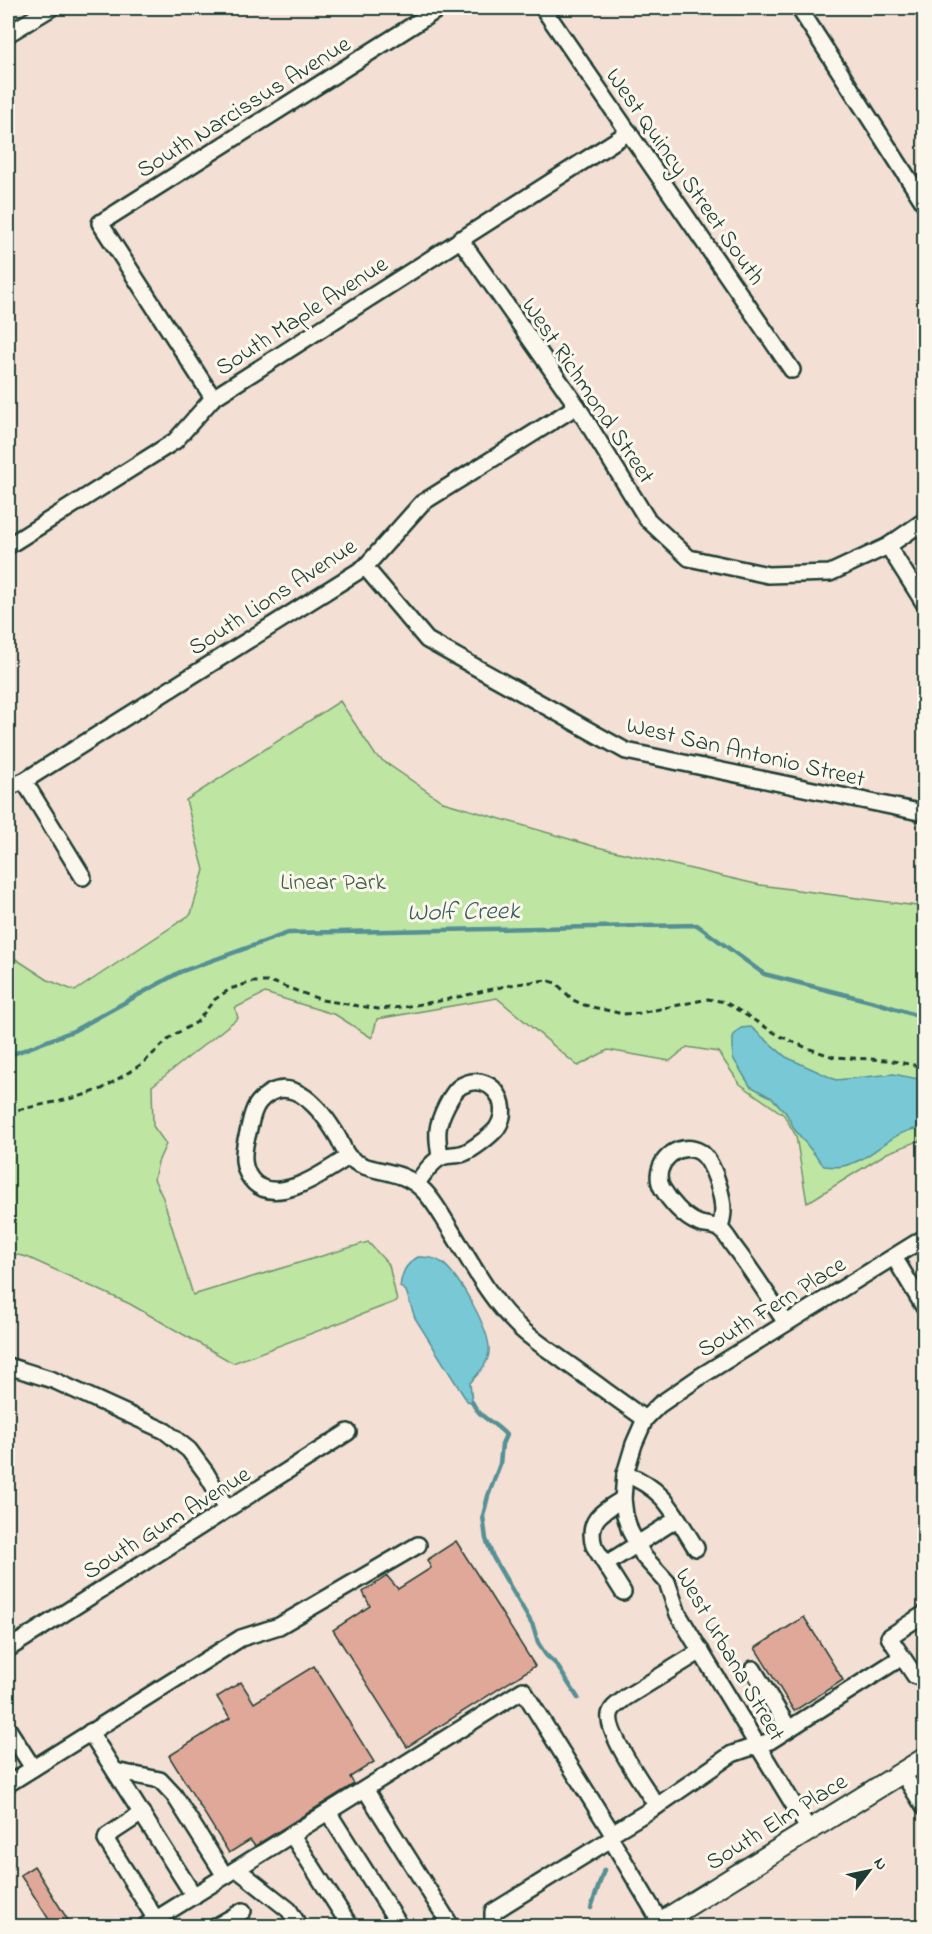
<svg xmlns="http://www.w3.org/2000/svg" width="932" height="1934" font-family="'Indie Flower',sans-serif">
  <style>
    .green { fill: #bee6a2; stroke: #6e926b; stroke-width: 1.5 }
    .water { fill: #79c8d5; stroke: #559095; stroke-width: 1.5 }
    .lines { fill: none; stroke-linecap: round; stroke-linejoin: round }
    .stream { stroke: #559095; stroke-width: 4.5 }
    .building { fill: #e0a898; stroke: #1f3d34; stroke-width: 1.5 }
    .minor-casing { stroke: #1f3d34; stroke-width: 20 }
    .major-casing { stroke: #1f3d34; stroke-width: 24 }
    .path { stroke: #1f3d34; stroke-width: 3; stroke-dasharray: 6 4.5; stroke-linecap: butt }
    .minor { stroke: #fbf7ec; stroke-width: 15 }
    .major { stroke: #fbf7ec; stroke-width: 20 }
    .labels { text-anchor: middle; stroke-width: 6; stroke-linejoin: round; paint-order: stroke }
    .street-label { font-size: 24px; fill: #1f3d34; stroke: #fbf7ec }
    .park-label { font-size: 24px; fill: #3f5f4a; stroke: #fbf7ec }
    .water-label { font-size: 26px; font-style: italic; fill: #36605c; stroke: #fbf7ec }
  </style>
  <rect width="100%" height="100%" fill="#f3dfd3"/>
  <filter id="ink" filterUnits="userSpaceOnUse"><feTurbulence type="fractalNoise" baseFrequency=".0167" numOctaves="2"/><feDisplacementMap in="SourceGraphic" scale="12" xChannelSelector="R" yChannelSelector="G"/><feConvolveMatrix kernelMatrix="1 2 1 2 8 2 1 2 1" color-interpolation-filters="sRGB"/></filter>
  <g filter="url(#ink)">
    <!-- green -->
    <polygon class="green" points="340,701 376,756 443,802 593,846 760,885 924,907 924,1139 887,1153 807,1203 796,1136 784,1115 740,1084 718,1052 687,1047 670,1061 608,1050 578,1066 497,998 377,1019 372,1038 336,1015 265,993 235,1008 238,1018 152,1086 153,1126 166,1144 158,1162 154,1179 163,1198 193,1295 368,1242 389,1265 397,1301 233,1363 130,1304 27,1257 8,1253 8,954 48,980 75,991 191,914 204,870 186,800"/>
    <!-- water -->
    <g class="water">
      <path d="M751,1027L786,1057L836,1080L893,1074L924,1080V1128C892,1128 874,1160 843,1166C837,1168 830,1166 824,1166L795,1130L786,1113L772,1098L750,1086L733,1058V1036L741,1028Z"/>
      <path d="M418,1257C426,1257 434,1257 441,1262C458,1273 491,1331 489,1352C488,1365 478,1373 470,1383L472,1402L467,1401L415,1318L406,1291L400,1287C402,1272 405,1265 418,1257Z"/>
    </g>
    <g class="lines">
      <!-- stream -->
      <g class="stream">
        <polyline points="8,1056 73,1031 180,972 288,933 697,925 764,974 878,1003 924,1018"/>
        <path d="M472,1402C479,1418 495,1422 506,1435L502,1444L500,1464L488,1496L483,1516L486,1539L493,1557L533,1626L538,1643L546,1655L556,1664L578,1698"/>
        <polyline points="591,1908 604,1870"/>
      </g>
    </g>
    <!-- building -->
    <g class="building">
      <polygon points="456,1541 535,1666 407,1747 333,1630 370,1606 363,1592 387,1576 398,1589 431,1568 427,1560"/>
      <polygon points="804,1617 843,1680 794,1711 755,1648"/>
      <polygon points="314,1666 374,1762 350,1777 354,1784 255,1846 250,1840 229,1853 169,1756 230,1718 217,1697 241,1682 254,1703"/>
      <polygon points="34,1866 66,1917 71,1926 53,1926 29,1888 20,1875"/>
    </g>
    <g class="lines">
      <defs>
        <g id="minor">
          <polyline points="543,8 792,370"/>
          <polyline points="799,8 924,203"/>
          <polyline points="8,34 51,8"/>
          <polyline points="460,239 577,406 647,519 689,558 768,575 830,573 888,546 924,521"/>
          <polyline points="213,398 100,223 440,8"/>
          <polyline points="8,546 175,441 213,398 629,132"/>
          <polyline points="888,546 924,603"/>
          <polyline points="365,567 427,640 626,751 924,813"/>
          <polyline points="24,781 83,877"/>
          <polyline points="8,787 24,781 365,567 422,503 577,406"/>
          <path d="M348,1157C325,1172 274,1209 251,1179C242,1167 243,1154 246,1140C250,1128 251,1111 259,1102C291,1067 324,1113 339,1139C342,1145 345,1154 350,1158C369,1175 400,1166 424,1191C435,1202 443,1218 452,1232C472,1264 489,1298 517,1325C531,1339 548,1349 564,1361C591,1380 618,1400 645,1419"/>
          <path d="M417,1183C423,1175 432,1161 442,1157C449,1154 457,1156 464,1153C472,1150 492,1135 497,1128C514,1103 489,1070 461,1086C451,1092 439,1119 438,1130C437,1139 439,1148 440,1157"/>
          <path d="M720,1229C721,1223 723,1217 723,1211C723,1196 713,1160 700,1152C678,1139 650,1165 662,1188C669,1200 684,1218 698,1223C704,1226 714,1225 720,1229C725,1232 730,1242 734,1247C753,1272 769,1297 786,1323"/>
          <polyline points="894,1257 924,1307"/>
          <polyline points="8,1366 53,1380 165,1431 189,1450 206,1473 227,1509"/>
          <path d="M625,1474C666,1489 674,1514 696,1548"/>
          <path d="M623,1499C603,1511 586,1520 594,1546L623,1592"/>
          <polyline points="606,1564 677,1519"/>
          <polyline points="924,1614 889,1637 915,1676 924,1670"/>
          <polyline points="8,1649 348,1432"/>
          <polyline points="753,1669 789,1729"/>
          <polyline points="8,1729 33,1768"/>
          <polyline points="90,1732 194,1896"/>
          <polyline points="115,1771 160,1780 174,1795 225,1876"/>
          <polyline points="902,1772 924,1807"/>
          <polyline points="8,1784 241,1638 279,1626 418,1545"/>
          <polyline points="365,1789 451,1926"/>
          <path d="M657,1806C646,1789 606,1733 610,1715C611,1707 620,1703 625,1698L701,1651"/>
          <polyline points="328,1812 400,1926"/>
          <polyline points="142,1813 107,1836 106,1840 160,1926"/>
          <polyline points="809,1830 678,1614 667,1582 644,1557 630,1531 625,1515 623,1499 625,1474 634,1444 645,1419 659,1405 701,1376 924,1238"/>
          <polyline points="612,1833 657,1806 732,1754 770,1741 902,1657"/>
          <polyline points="292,1835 350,1926"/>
          <polyline points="237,1869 289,1910 299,1926"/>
          <polyline points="145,1926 523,1690 612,1833 611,1839 661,1923"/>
          <polyline points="217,1926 243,1911"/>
          <polyline points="493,1926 493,1912 611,1839"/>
        </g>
        <polyline id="major" points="655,1926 924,1759"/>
      </defs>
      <!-- minor casing -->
      <use href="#minor" class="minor-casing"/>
      <!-- major casing -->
      <use href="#major" class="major-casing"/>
      <!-- path -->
      <polyline class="path" points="8,1112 78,1097 102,1089 142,1064 172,1036 197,1022 214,1000 230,989 252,982 272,982 322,1000 378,1009 403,1007 445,1000 510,985 546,980 556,983 573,1000 584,1005 623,1014 640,1013 708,999 725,1002 778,1035 807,1048 834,1057 888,1060 924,1067"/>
      <!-- minor -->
      <use href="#minor" class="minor"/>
      <!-- major -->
      <use href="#major" class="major"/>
    </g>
  </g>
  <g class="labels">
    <!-- street labels -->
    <g class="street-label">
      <text transform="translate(243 106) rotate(-32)" y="8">South Narcissus Avenue</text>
      <text transform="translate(686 176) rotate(55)" y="8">West Quincy Street South</text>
      <text transform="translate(301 315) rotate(-33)" y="8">South Maple Avenue</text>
      <text transform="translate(589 390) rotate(56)" y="8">West Richmond Street</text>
      <text transform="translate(272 596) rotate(-33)" y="8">South Lions Avenue</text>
      <text transform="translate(746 751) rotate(13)" y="8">West San Antonio Street</text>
      <text transform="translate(771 1306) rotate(-32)" y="8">South Fern Place</text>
      <text transform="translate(166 1522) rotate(-32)" y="8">South Gum Avenue</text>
      <text transform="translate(731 1654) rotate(60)" y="8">West Urbana Street</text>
      <text transform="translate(776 1821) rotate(-32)" y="8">South Elm Place</text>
    </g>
    <!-- park labels -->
    <g class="park-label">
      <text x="333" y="889">Linear Park</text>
    </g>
    <!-- water labels -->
    <g class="water-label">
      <text transform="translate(463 910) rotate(-1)" y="9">Wolf Creek</text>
    </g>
  </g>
  <!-- margin -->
  <rect width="932" height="1934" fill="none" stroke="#fbf7ec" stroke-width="30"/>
  <rect x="15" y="15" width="902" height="1904" fill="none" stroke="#1f3d34" stroke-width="2" filter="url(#ink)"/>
  <!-- north arrow -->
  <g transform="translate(869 1871) rotate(58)" stroke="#fbf7ec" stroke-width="4.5" paint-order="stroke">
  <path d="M0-4.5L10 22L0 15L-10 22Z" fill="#1f3d34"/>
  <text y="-9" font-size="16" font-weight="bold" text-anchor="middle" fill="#1f3d34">N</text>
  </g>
</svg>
